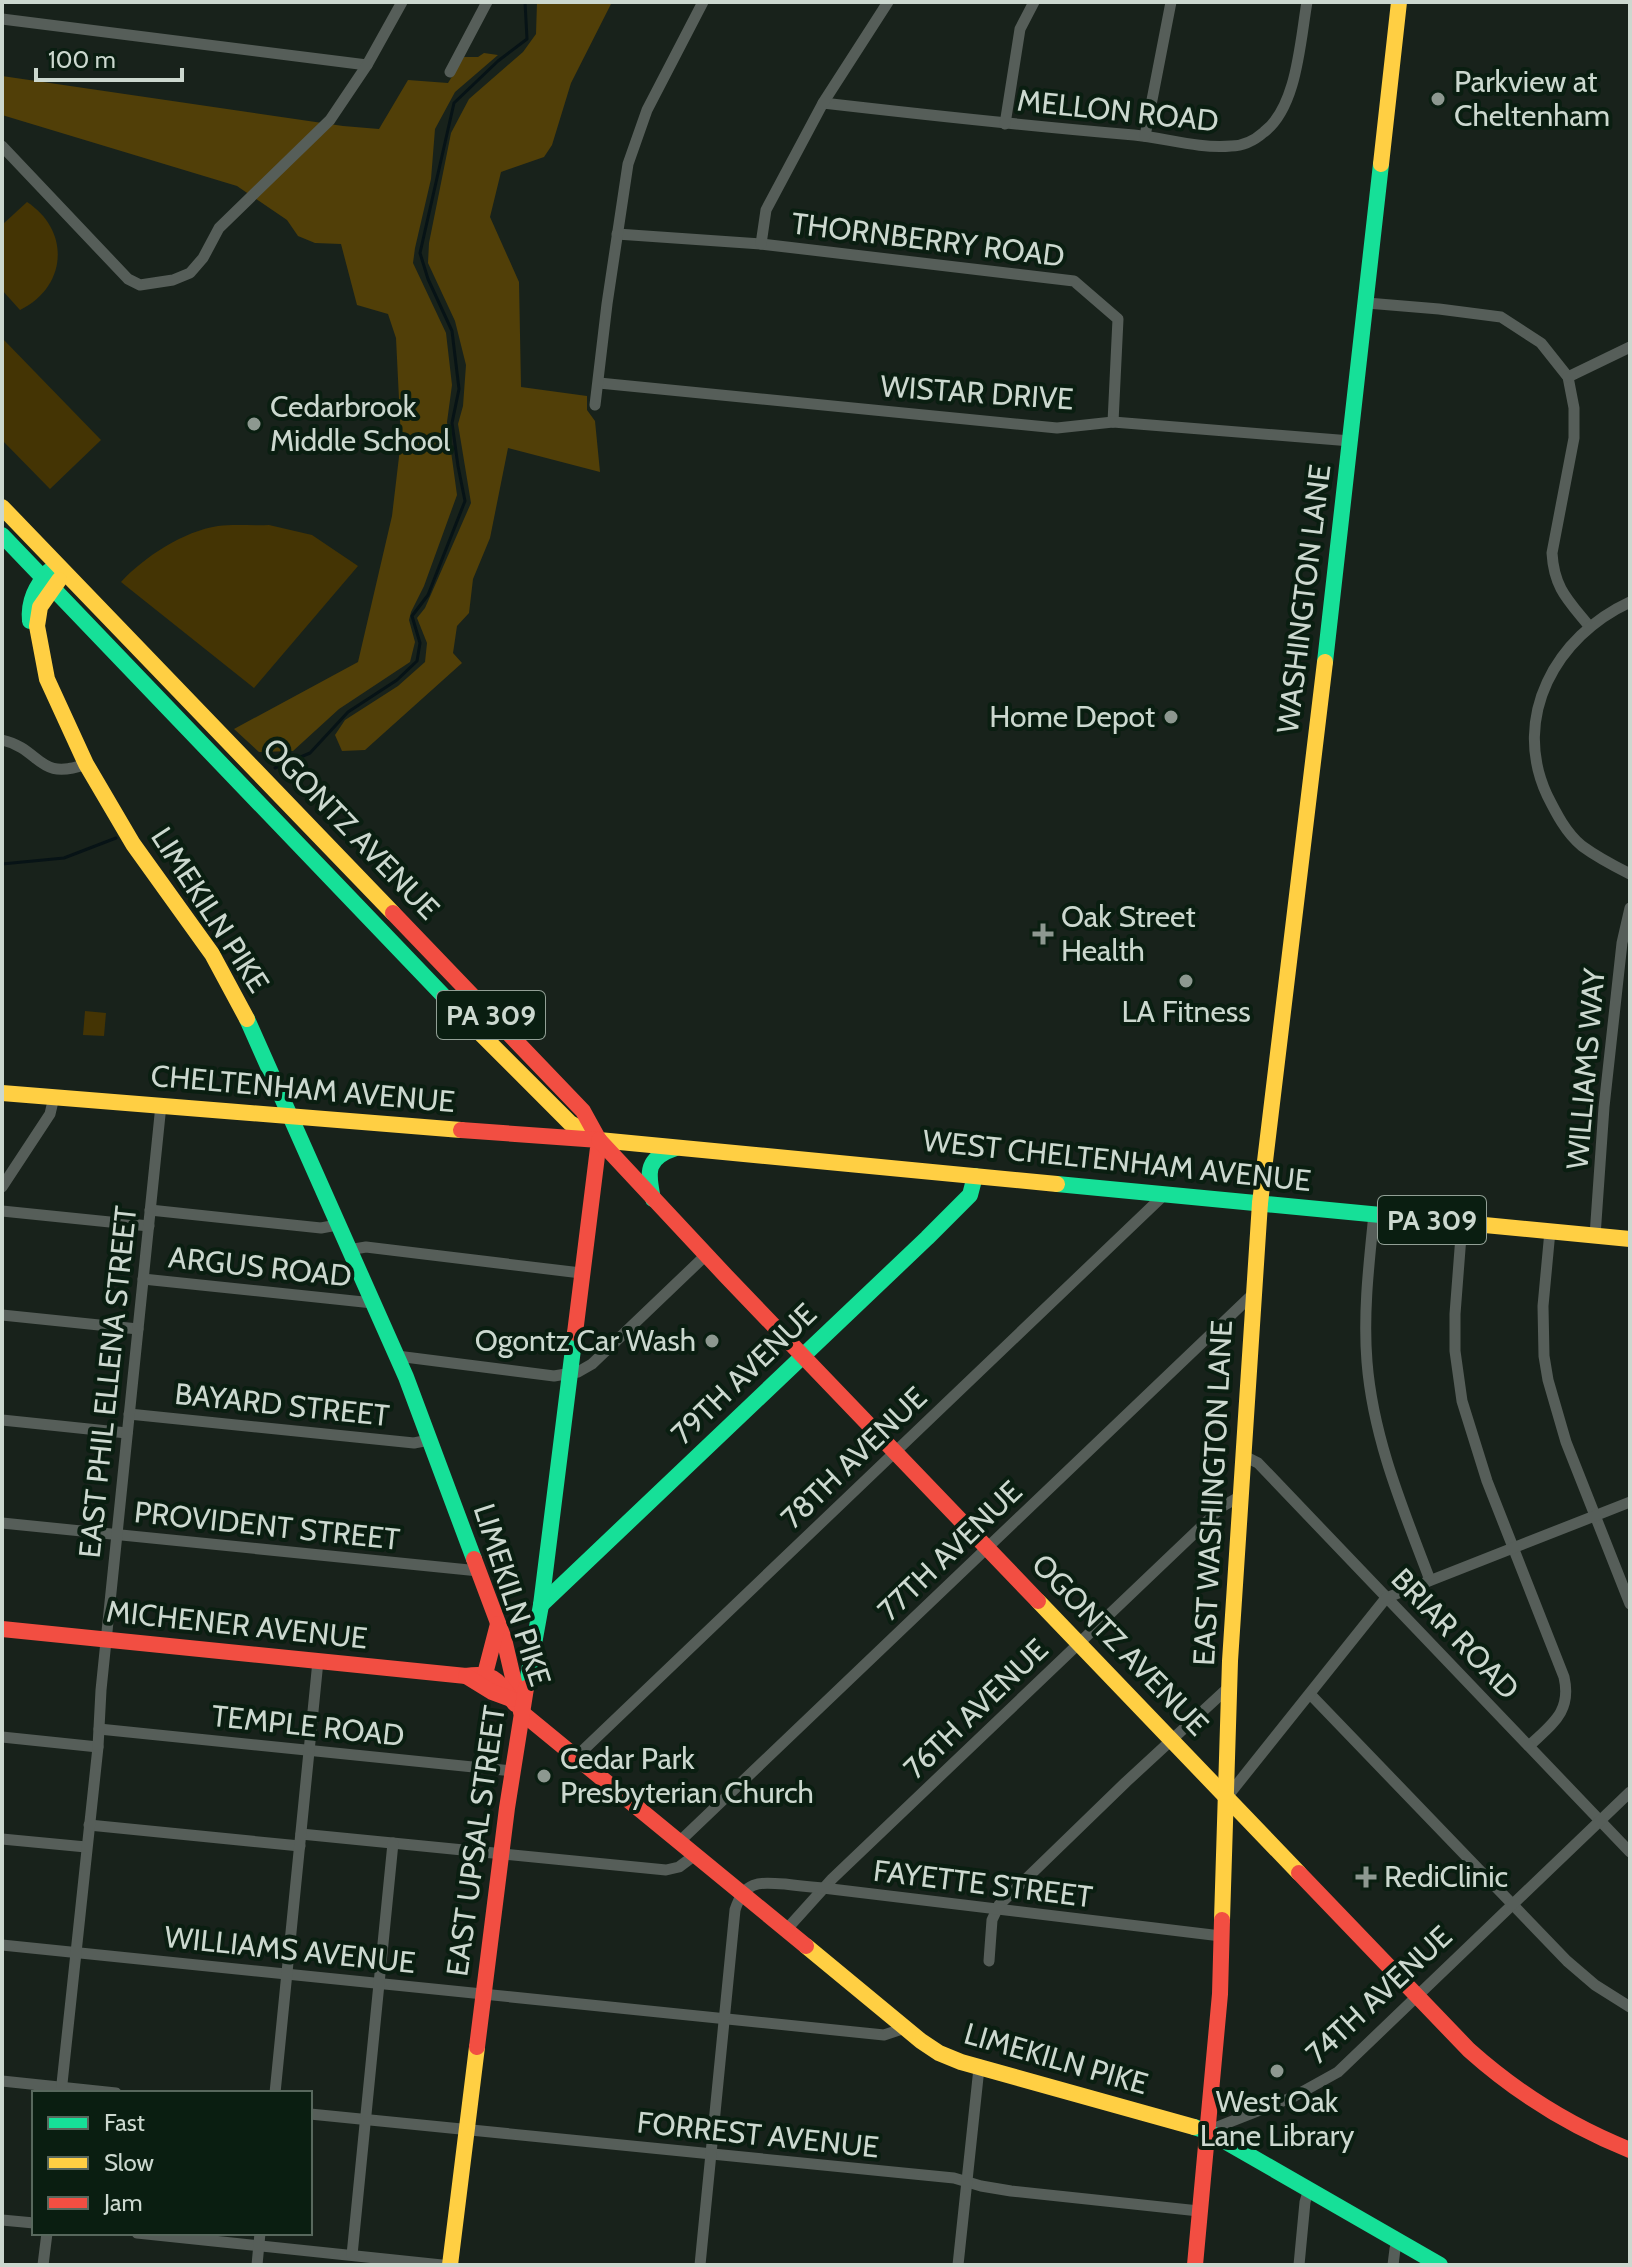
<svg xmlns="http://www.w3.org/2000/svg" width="1632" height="2267" font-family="Cabin,sans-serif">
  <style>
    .green { fill: #443404 }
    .forest { fill: #513f08 }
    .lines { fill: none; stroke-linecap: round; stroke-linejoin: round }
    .stream { stroke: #071316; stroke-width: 3 }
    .street { stroke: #565e59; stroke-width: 11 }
    .fast { stroke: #16e098; stroke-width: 16 }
    .slow { stroke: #ffcf43; stroke-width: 16 }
    .jam { stroke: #f24e42; stroke-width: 16 }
    .poi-dot { fill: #8d9890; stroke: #0a1e11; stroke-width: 3 }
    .labels { text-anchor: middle; stroke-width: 8; stroke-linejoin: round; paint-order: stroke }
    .shield { fill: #0a1e11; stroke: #92a096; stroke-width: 2 }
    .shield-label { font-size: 28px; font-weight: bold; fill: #ccd8cf }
    .poi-label { font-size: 30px; fill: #ccd8cf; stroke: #0a1e11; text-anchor: start }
    .street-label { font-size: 30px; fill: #ccd8cf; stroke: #0a1e11 }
  </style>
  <rect width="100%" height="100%" fill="#18221b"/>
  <!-- green -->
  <g class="green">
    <path d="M27,202C71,231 67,287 20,310L2,290V225Z"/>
    <polygon points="2,338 101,440 50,489 2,440"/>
    <path d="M269,525L312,535L358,566L254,688L121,582C144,557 184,531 218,526C235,524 253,526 269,525Z"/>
    <polygon points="85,1011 106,1013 104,1036 83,1035"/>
  </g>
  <!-- forest -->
  <g class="forest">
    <polygon points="537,2 612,2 571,83 552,145 544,157 501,172 490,217 519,282 521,387 587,396 587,410 595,421 600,472 508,448 490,538 473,579 469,613 457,626 453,653 462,663 365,750 342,751 335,735 345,720 398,686 425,662 427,643 417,618 425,608 471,503 458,424 463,406 466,365 455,321 428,263 429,243 451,133 469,99 523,52 536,34"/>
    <polygon points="484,53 498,55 455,92 435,129 431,179 415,248 413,263 446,333 452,385 447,422 457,495 424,586 411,612 409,620 415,642 410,662 339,709 293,751 259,752 234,729 358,662 392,516 401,440 396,338 388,314 357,305 341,244 315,243 298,236 287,220 237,186 2,115 2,76 343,126 379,129 408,80 448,83 464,57 478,57"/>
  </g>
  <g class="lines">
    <!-- stream -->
    <g class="stream">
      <polyline points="275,768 310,753 348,712 397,680 417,661 420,643 412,616 428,595 465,501 458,466 452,423 459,389 452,331 428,279 420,253 454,103 498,61 527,39 525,2"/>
      <polyline points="2,864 64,858 116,838"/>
    </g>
    <!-- street -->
    <g class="street">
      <polyline points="2,19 367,65"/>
      <polyline points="450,72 487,2"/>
      <path d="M823,103C927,115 1030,126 1134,135C1165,138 1199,149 1231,146C1243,146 1255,140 1264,132C1297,107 1300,42 1307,2"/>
      <polyline points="1005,124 1020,29 1034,2"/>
      <polyline points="1145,136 1171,2"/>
      <polyline points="2,146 128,279 140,285 173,280 190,273 203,258 219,228 330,120 367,65 402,2"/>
      <polyline points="617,234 761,244 1074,281 1118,319 1113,422"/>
      <polyline points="761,244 766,210 823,103 888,2"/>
      <path d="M1367,303L1439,309L1501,317L1541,343L1568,377L1574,408V438L1552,553C1554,588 1568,600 1589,626"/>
      <polyline points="1568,377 1630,347"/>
      <polyline points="599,383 1057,428 1113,422 1351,441"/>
      <polyline points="595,405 607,304 628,164 647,110 703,2"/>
      <path d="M1630,602C1556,636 1511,717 1547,795C1556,813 1566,833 1582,846C1597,857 1614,866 1630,874"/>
      <path d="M2,740C42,749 37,782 86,764"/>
      <polyline points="2,1187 50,1114 54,1097"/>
      <polyline points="150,1210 321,1228 337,1225"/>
      <polyline points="2,1211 149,1226"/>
      <path d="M1374,1214C1369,1263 1363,1313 1367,1362C1373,1438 1403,1509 1430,1580"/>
      <path d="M1462,1223L1455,1314V1351L1462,1401L1487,1481L1564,1677C1572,1712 1552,1724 1529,1746"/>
      <polyline points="1550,1231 1543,1306 1544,1356 1548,1380 1566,1442 1630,1604"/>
      <polyline points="1595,1236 1604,1107 1622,943 1630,908"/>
      <polyline points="348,1250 366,1247 581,1273"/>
      <polyline points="143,1279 373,1303"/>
      <polyline points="2,1315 138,1329"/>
      <polyline points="397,1356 554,1376 578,1372 592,1364 706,1255"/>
      <polyline points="129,1414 414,1443 429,1440"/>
      <polyline points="2,1420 127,1433"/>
      <polyline points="1242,1455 1258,1463 1630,1852"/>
      <polyline points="2,1523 479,1571"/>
      <polyline points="1310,1694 1567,1961 1595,1985 1630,2007"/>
      <polyline points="99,1729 513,1771"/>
      <polyline points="2,1737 98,1747"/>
      <polyline points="576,1757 1165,1194"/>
      <polyline points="1227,1797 1386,1598 1630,1502"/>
      <polyline points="89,1825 300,1846"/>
      <polyline points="301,1834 666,1870 679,1867 695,1855"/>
      <polyline points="2,1839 86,1847"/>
      <polyline points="679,1842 1253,1294"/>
      <polyline points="786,1930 832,1879 1223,1506 1239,1497"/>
      <polyline points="2,1945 884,2035 905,2028"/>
      <polyline points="989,1961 992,1920 999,1905 1126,1782 1230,1686"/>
      <polyline points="2,2081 116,2093"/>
      <polyline points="61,2093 98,1747 101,1690 161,1105"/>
      <polyline points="275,2093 318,1661"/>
      <polyline points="310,2114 954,2178 981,2186 1011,2191 1199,2211"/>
      <polyline points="1207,2131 1293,2097 1338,2072 1630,1792"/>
      <polyline points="2,2220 34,2223"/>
      <polyline points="137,2233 442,2265"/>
      <polyline points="352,2255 393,1843"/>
      <polyline points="43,2265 47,2233"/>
      <polyline points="257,2265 260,2233"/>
      <path d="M700,2265L735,1910C744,1881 758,1882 785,1884C798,1886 810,1887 823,1888L1221,1936"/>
      <polyline points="958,2265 979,2068"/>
      <polyline points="1299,2265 1305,2202 1309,2189"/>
      <polyline points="1393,2265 1395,2249 1398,2241"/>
    </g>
    <!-- fast -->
    <g class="fast">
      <polyline points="2,535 458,1011"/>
      <path d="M30,621C28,601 36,586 49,571"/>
      <polyline points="1325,662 1381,164"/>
      <polyline points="247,1019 406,1377 474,1559"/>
      <polyline points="1057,1184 1464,1223"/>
      <path d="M653,1199C647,1171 646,1158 676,1148"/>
      <polyline points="541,1605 927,1238 970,1195 975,1176"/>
      <polyline points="526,1688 541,1605 575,1333"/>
      <polyline points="1194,2127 1207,2131 1440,2265"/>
    </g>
    <!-- slow -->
    <g class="slow">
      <polyline points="1381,164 1399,2"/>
      <polyline points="2,507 393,913"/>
      <polyline points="59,580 40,607 37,626 47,679 86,764 133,844 212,954 247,1019"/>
      <polyline points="458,1011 570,1123 599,1140 1057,1184"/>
      <path d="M2,1093C155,1104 308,1119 461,1130"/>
      <polyline points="1260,1203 1325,662"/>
      <polyline points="1464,1223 1630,1239"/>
      <polyline points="1038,1601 1299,1873"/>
      <polyline points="1222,1920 1230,1661 1260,1203"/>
      <polyline points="806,1946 921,2041 939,2053 961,2062 1194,2127"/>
      <polyline points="450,2265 477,2047"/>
    </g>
    <!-- jam -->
    <g class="jam">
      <polyline points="393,913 583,1111 599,1140"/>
      <polyline points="461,1130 599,1140 575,1333"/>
      <polyline points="599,1140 726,1276 1038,1601"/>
      <polyline points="474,1559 504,1639 521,1712 806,1946"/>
      <path d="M2,1629L466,1676C496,1671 499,1683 515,1704"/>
      <polyline points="485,1674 498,1624"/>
      <polyline points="466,1676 492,1692 511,1699"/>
      <path d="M1299,1873L1469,2050C1517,2093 1570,2126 1630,2150"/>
      <polyline points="477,2047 507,1808 526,1688"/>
      <polyline points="1195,2265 1220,1994 1222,1920"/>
    </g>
  </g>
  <!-- markers -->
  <g class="poi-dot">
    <circle cx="1438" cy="99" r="8"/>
    <circle cx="254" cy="424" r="8"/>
    <circle cx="1171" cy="717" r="8"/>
    <path d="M1039 922h8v8h8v8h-8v8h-8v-8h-8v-8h8z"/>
    <circle cx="1186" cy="981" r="8"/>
    <circle cx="712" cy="1341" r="8"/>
    <circle cx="544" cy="1776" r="8"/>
    <path d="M1362 1865h8v8h8v8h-8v8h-8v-8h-8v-8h8z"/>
    <circle cx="1277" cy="2071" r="8"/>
  </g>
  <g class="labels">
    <!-- shield labels -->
    <g class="shield">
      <rect x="437" y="991" width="108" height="48" rx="6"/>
      <rect x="1378" y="1196" width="108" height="48" rx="6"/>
    </g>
    <g class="shield-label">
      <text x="491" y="1025">PA 309</text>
      <text x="1432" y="1230">PA 309</text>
    </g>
    <!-- poi labels -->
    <g class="poi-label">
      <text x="1454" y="92">Parkview at<tspan x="1454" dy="34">Cheltenham</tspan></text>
      <text x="270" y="417">Cedarbrook<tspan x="270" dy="34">Middle School</tspan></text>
      <text x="1155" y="727" text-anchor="end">Home Depot</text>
      <text x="1061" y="927">Oak Street<tspan x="1061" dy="34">Health</tspan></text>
      <text x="1186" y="1022" text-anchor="middle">LA Fitness</text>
      <text x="696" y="1351" text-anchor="end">Ogontz Car Wash</text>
      <text x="560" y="1769">Cedar Park<tspan x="560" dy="34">Presbyterian Church</tspan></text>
      <text x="1384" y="1887">RediClinic</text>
      <text x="1277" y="2112" text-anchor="middle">West Oak<tspan x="1277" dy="34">Lane Library</tspan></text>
    </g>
    <!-- street labels -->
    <g class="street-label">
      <text transform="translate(1118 111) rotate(6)" y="10">MELLON ROAD</text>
      <text transform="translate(928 240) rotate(7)" y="10">THORNBERRY ROAD</text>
      <text transform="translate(977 393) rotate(4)" y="10">WISTAR DRIVE</text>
      <text transform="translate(1304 599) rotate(-83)" y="10">WASHINGTON LANE</text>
      <text transform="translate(351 829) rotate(46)" y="10">OGONTZ AVENUE</text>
      <text transform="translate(210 910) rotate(57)" y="10">LIMEKILN PIKE</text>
      <text transform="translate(1586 1069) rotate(-85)" y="10">WILLIAMS WAY</text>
      <text transform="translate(303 1089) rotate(5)" y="10">CHELTENHAM AVENUE</text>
      <text transform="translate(1117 1161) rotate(6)" y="10">WEST CHELTENHAM AVENUE</text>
      <text transform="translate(260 1267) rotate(6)" y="10">ARGUS ROAD</text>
      <text transform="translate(744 1374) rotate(-44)" y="10">79TH AVENUE</text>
      <text transform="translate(108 1382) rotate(-84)" y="10">EAST PHIL ELLENA STREET</text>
      <text transform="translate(282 1405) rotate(6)" y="10">BAYARD STREET</text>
      <text transform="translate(854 1458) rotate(-44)" y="10">78TH AVENUE</text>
      <text transform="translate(1213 1493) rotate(-87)" y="10">EAST WASHINGTON LANE</text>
      <text transform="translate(267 1526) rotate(6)" y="10">PROVIDENT STREET</text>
      <text transform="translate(950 1551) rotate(-44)" y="10">77TH AVENUE</text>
      <text transform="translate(512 1595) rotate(72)" y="10">LIMEKILN PIKE</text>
      <text transform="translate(237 1625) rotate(6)" y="10">MICHENER AVENUE</text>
      <text transform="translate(1455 1634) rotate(46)" y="10">BRIAR ROAD</text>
      <text transform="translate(1120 1645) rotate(46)" y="10">OGONTZ AVENUE</text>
      <text transform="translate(976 1709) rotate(-44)" y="10">76TH AVENUE</text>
      <text transform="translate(308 1726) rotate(6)" y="10">TEMPLE ROAD</text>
      <text transform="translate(476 1841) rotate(-82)" y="10">EAST UPSAL STREET</text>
      <text transform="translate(983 1884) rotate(7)" y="10">FAYETTE STREET</text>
      <text transform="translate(290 1950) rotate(6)" y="10">WILLIAMS AVENUE</text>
      <text transform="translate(1379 1995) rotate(-43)" y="10">74TH AVENUE</text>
      <text transform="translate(1056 2059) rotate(16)" y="10">LIMEKILN PIKE</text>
      <text transform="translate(758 2135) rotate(6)" y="10">FORREST AVENUE</text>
    </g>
  </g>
  <!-- border -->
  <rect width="1632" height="2267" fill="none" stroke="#ccd8cf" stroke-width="8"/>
  <!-- legend -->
  <rect x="32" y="2091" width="280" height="144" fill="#0a1e11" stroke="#58685d" stroke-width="2"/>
  <rect x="48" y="2117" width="40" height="12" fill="#16e098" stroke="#58685d" stroke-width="2"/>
  <text x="104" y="2131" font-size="24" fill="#ccd8cf">Fast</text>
  <rect x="48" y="2157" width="40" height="12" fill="#ffcf43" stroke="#58685d" stroke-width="2"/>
  <text x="104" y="2171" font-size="24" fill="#ccd8cf">Slow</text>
  <rect x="48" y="2197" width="40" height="12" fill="#f24e42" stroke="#58685d" stroke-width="2"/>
  <text x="104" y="2211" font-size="24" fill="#ccd8cf">Jam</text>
  <!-- scale -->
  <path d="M36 68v12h146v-12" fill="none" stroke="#ccd8cf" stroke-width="4"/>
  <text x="48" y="68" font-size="24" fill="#ccd8cf" stroke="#0a1e11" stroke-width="6" paint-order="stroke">100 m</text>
</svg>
